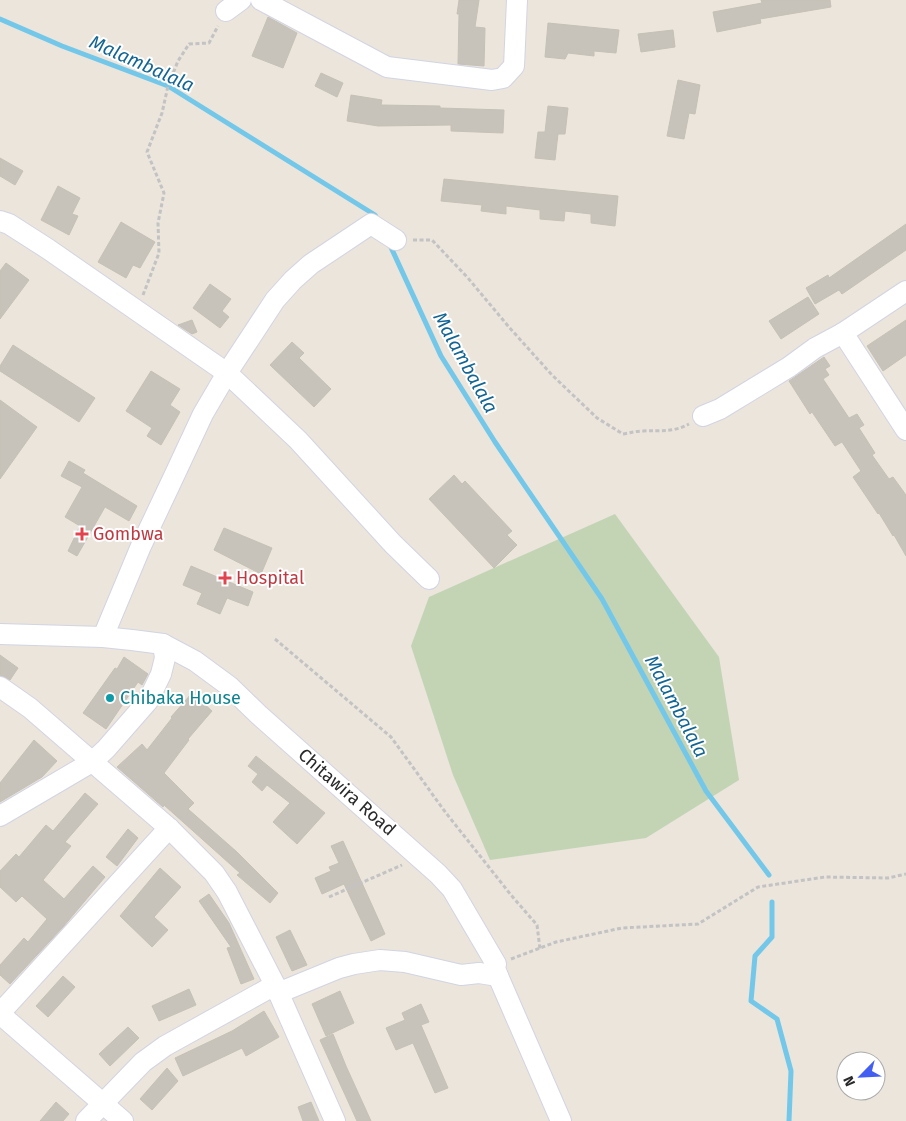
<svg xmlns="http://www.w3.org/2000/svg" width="906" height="1121" font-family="'Fira Sans',sans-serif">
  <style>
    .cemetery { fill: #c3d4b4 }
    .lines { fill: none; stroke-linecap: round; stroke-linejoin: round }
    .stream { stroke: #73c7e9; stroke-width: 5 }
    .building { fill: #c7c3bb; stroke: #c6c1b6 }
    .minor-casing { stroke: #d2d4e2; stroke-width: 22 }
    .path { stroke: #c3c3c3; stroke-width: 3; stroke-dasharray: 4 2.5; stroke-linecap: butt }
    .minor { stroke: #fff; stroke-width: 20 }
    .health-dot { fill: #e0444e; stroke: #fff; stroke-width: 2 }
    .culture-dot { fill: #0f9aa8; stroke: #fff; stroke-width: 2 }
    .labels { text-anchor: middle; stroke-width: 4; stroke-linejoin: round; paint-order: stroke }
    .health-label { font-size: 18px; fill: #be3a42; stroke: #fff; text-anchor: start }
    .culture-label { font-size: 18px; fill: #0d838f; stroke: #fff; text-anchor: start }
    .street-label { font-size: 18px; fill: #2a2a2a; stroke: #fff }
    .water-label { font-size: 19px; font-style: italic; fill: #136594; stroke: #fff }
  </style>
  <rect width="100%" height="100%" fill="#ebe5dc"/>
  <!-- cemetery -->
  <polygon class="cemetery" points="615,514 719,657 739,780 646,838 490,860 453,775 411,646 429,597"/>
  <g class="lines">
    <!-- stream -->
    <g class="stream">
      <polyline points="0,19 62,46 168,86 375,215 379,222"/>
      <polyline points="389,243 441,356 495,442 602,599 706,791 769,875"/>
      <polyline points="772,902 772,937 755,956 751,1001 777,1019 791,1071 789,1121"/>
    </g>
  </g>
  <!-- building -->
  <g class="building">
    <polygon points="459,0 479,0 475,27 485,28 484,66 458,64 459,14 457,14"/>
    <polygon points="761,0 830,0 831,7 760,19 761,23 717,32 713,12 762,3"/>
    <polygon points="268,17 297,33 283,68 252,56"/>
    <polygon points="548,23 619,30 616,53 594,51 594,56 568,53 565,59 545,57"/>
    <polygon points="673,30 675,47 641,52 638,34"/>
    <polygon points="321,73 343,83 337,97 315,86"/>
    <polygon points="678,80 700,85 695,114 689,113 684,139 667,136"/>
    <polygon points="351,95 382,100 381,105 440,106 440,108 504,110 503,133 451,131 451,125 378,126 347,121"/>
    <polygon points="548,106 568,108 565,134 558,134 555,160 535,158 538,132 545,132"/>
    <polygon points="0,158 23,171 15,185 0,176"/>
    <polygon points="444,179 618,196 615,226 591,223 591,214 565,211 564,221 540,219 540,210 506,206 506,214 481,211 482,205 441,201"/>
    <polygon points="58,186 80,198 72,214 78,216 69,235 41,220"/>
    <polygon points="121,222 155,242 140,268 133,265 126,278 98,262"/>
    <polygon points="906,224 906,250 842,294 839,290 815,304 806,288 828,275 829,278"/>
    <polygon points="6,263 29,280 0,319 0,271"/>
    <polygon points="210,284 231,299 222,311 229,317 220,328 193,308"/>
    <polygon points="808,297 819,314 781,339 769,321"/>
    <polygon points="192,320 197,332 192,334 178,325"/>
    <polygon points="906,320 906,355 883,371 867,346"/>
    <polygon points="292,342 304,353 299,358 331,389 314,407 270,365"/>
    <polygon points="13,345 95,398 79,422 0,371 0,366"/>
    <polygon points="824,357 830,366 825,369 829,375 823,379 849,418 857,414 864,425 859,428 875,453 872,455 889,479 893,477 906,495 906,556 894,535 893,536 879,513 878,514 853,477 861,471 842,442 835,446 812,412 810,414 789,381"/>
    <polygon points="151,371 180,389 170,405 180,412 161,445 147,436 152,428 126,411"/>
    <polygon points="0,400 37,427 0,479"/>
    <polygon points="69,461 85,470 83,473 137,506 129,521 105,507 77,556 68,551 80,526 65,517 82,487 61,476"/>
    <polygon points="454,475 462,484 465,481 512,531 507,535 517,545 494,568 429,499"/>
    <polygon points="224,528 272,548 261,574 214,550"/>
    <polygon points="191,566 253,592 248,606 227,598 220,614 197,604 202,593 183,585"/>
    <polygon points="0,655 18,668 10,680 0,675"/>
    <polygon points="124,657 148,674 142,685 138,682 106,729 83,713 115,668 117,669"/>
    <polygon points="192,693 212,711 188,739 189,740 164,773 194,803 188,809 237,852 278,893 270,903 237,875 240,873 164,805 163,807 117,767 142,744 147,750 172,718 171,717"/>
    <polygon points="34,740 57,761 42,777 0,802 0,783"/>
    <polygon points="256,756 325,813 297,844 273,822 290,803 267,785 262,791 252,782 258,774 248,766"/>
    <polygon points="85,793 98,804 65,842 71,846 43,880 64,899 93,866 105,877 63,927 10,984 0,975 0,965 24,938 28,942 47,919 22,896 16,902 0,887 0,871 16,854 19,857 46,825 53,831"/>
    <polygon points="128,829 138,838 117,866 106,857"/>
    <polygon points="343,841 385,934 371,941 344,884 322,894 315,878 331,871 329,867 339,863 331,846"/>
    <polygon points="160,868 181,887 154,917 168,930 152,947 120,916"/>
    <polygon points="209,894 229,923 254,979 241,984 227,948 231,947 199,901"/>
    <polygon points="290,930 307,965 292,971 276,937"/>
    <polygon points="63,976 75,987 48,1017 36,1006"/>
    <polygon points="189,989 196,1005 159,1021 152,1006"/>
    <polygon points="340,991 354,1023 326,1036 312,1004"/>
    <polygon points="421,1004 429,1022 421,1025 448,1088 435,1093 413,1043 396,1050 386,1028 405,1020 402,1013"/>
    <polygon points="264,1011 279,1037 246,1056 242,1048 183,1076 175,1058 232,1031"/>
    <polygon points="128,1027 139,1038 110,1066 99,1054"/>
    <polygon points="333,1034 346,1066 371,1121 357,1121 320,1040"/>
    <polygon points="167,1068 178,1081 152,1110 140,1099"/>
    <polygon points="56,1102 69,1114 63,1121 40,1121"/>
    <polygon points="311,1102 319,1121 303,1121 298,1107"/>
  </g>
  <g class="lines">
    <defs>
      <g id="minor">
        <polyline points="261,0 387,67 492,80 503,78 514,66 517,0"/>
        <polyline points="226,11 241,0"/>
        <polyline points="0,221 9,224 48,249 227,373 298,440 393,544 429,579"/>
        <polyline points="843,333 906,430"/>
        <polyline points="703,416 720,409 789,367 815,348 843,333 906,291"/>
        <polyline points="0,634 103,637 132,640 163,644 195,661 229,686 259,715 438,874 452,889 496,964 495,968 498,976 561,1121"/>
        <polyline points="103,637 141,546 175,474 203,414 227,373 275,300 293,280 311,264 371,224 396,240"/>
        <polyline points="0,687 30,708 169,828 214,873 227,892 275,985 335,1121"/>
        <polyline points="0,816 92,762 106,749 148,701 161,674 165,658 163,644"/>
        <polyline points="278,993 339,968 354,964 380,960 405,962 461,975 479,973 498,976"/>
        <polyline points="0,1013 169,828"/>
        <polyline points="0,1014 123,1121"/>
        <polyline points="86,1121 143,1062 165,1046 275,985"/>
      </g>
    </defs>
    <!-- minor casing -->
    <use href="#minor" class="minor-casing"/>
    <!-- path -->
    <g class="path">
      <path d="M413,240H432L468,278L508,326L552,375L597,418L623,434C630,433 636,431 643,431C661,430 672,433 689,424"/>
      <polyline points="143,295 159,253 158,223 164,193 147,152 162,113 168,86 178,61 189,44 209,43 218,26"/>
      <polyline points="275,639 391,737 446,813 511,895 537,925 540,949"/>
      <polyline points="329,897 402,865"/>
      <polyline points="511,959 556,942 622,928 698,924 758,887 825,877 888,878 906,874"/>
    </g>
    <!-- minor -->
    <use href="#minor" class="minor"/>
  </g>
  <!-- markers -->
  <g class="health-dot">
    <path d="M79.5 526.5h5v5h5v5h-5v5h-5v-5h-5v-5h5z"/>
    <path d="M222.5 570.5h5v5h5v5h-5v5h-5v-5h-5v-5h5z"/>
  </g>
  <circle class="culture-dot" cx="110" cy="698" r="5"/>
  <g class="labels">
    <!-- health labels -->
    <g class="health-label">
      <text x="93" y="540">Gombwa</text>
      <text x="236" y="584">Hospital</text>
    </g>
    <!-- culture labels -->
    <g class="culture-label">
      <text x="120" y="704">Chibaka House</text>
    </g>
    <!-- street labels -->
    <g class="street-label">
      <text transform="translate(347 792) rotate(41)" y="6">Chitawira Road</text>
    </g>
    <!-- water labels -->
    <g class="water-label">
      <text transform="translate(142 63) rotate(24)" y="7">Malambalala</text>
      <text transform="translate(466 362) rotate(61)" y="7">Malambalala</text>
      <text transform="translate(677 706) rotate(62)" y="7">Malambalala</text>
    </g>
  </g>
  <!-- north arrow -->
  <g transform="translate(861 1076) rotate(246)"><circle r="24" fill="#ffffff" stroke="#aaaaaa"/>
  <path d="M0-4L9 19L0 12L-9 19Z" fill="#435ff2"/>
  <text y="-8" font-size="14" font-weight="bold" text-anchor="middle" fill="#2a2a2a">N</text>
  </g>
</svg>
